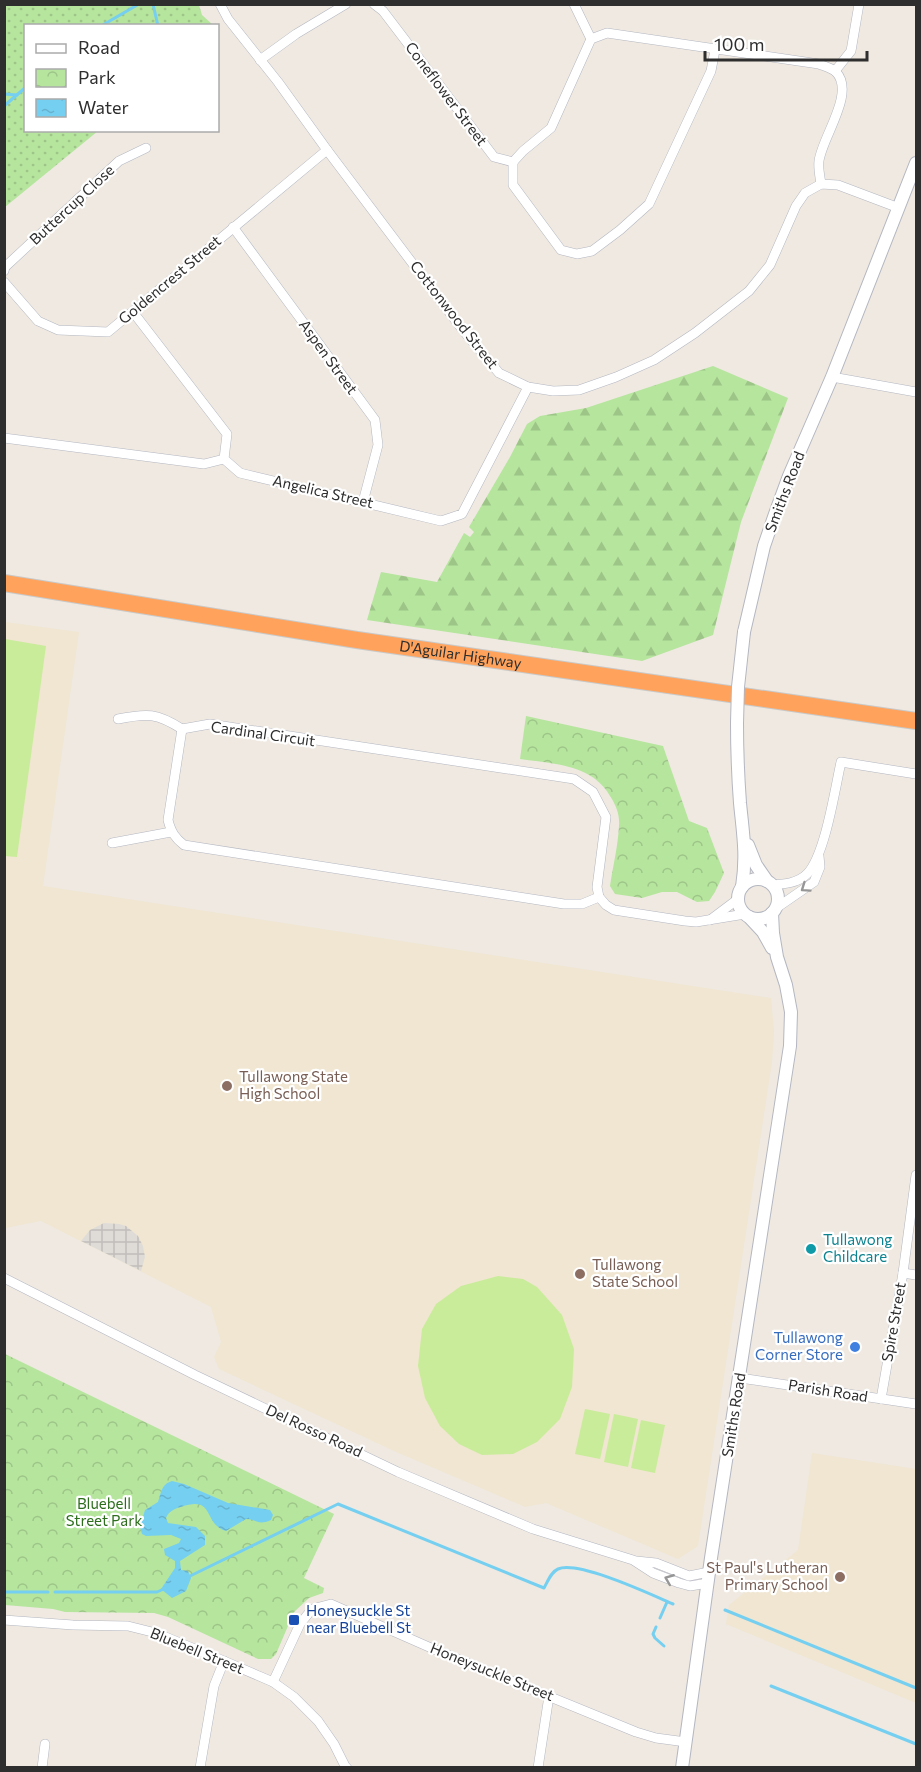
<svg xmlns="http://www.w3.org/2000/svg" width="921" height="1772" font-family="Commissioner,sans-serif">
  <style>
    .education { fill: #f0e6d1 }
    .grass { fill: url(#grass-dots) }
    .forest { fill: url(#forest-firs) }
    .park { fill: url(#park-crowns) }
    .pitch { fill: #c9ec9a }
    .plaza { fill: url(#plaza-grid) }
    .water { fill: url(#water-ripples) }
    .lines { fill: none; stroke-linecap: round; stroke-linejoin: round }
    .stream { stroke: #75cff0; stroke-width: 3 }
    .street-casing { stroke: #b4b7c1; stroke-width: 10 }
    .secondary-casing { stroke: #b4b7c1; stroke-width: 14 }
    .highway-casing { stroke: #c9c9c9; stroke-width: 18 }
    .street { stroke: #fff; stroke-width: 9 }
    .secondary { stroke: #fff; stroke-width: 12 }
    .highway { stroke: #ffa35c; stroke-width: 16 }
    .secondary-bridge-casing { stroke: #b4b7c1; stroke-width: 14; stroke-linecap: butt }
    .secondary-bridge { stroke: #fff; stroke-width: 12 }
    .oneway { stroke: #969696 }
    .education-dot { fill: #8d6e63; stroke: #fff; stroke-width: 2 }
    .culture-dot { fill: #0f9aa8; stroke: #fff; stroke-width: 2 }
    .shop-dot { fill: #3f7fe0; stroke: #fff; stroke-width: 2 }
    .transit-dot { fill: #1a4fb4; stroke: #fff; stroke-width: 2 }
    .labels { text-anchor: middle; stroke-width: 4.5; stroke-linejoin: round; paint-order: stroke }
    .street-label { font-size: 15px; fill: #2e2e2e; stroke: #fff }
    .education-label { font-size: 15px; fill: #785e54; stroke: #fff; text-anchor: start }
    .culture-label { font-size: 15px; fill: #0d838f; stroke: #fff; text-anchor: start }
    .shop-label { font-size: 15px; fill: #366cbe; stroke: #fff; text-anchor: end }
    .park-label { font-size: 15px; fill: #2c6e1b; stroke: #fff }
    .transit-label { font-size: 15px; fill: #164399; stroke: #fff; text-anchor: start }
  </style>
  <defs>
    <pattern id="grass-dots" width="8" height="8" patternUnits="userSpaceOnUse" patternTransform="scale(1.5)"><rect width="8" height="8" fill="#b6e59e"/><path d="M2 2h.1M6 6h.1" fill="none" stroke="#9dc588" stroke-width="1.8" stroke-linecap="round"/></pattern>
    <pattern id="forest-firs" width="22" height="20" patternUnits="userSpaceOnUse" patternTransform="scale(1.5)"><rect width="22" height="20" fill="#b6e59e"/><path d="M5 1l3.5 6h-7zM16 11l3.5 6h-7z" fill="#9dc588"/></pattern>
    <pattern id="park-crowns" width="20" height="18" patternUnits="userSpaceOnUse" patternTransform="scale(1.5)"><rect width="20" height="18" fill="#b6e59e"/><path d="M2 6a3 3 0 1 1 6 0M12 15a3 3 0 1 1 6 0" fill="none" stroke="#9dc588"/></pattern>
    <pattern id="plaza-grid" width="8" height="8" patternUnits="userSpaceOnUse" patternTransform="scale(1.5)"><rect width="8" height="8" fill="#dfdcd8"/><path d="M0 4h8M4 0v8" fill="none" stroke="#c0bdba"/></pattern>
    <pattern id="water-ripples" width="26" height="14" patternUnits="userSpaceOnUse" patternTransform="scale(1.5)"><rect width="26" height="14" fill="#75cff0"/><path d="M2 4q2-2 4 0t4 0M15 11q2-2 4 0t4 0" fill="none" stroke="#66b2ce"/></pattern>
  </defs>
  <rect width="100%" height="100%" fill="#efe9e1"/>
  <!-- education -->
  <g class="education">
    <polygon points="5,622 79,632 43,886 771,998 774,1031 772,1062 698,1546 678,1559 546,1503 525,1507 394,1451 219,1369 214,1357 221,1342 211,1307 41,1221 5,1228"/>
    <polygon points="812,1453 916,1469 916,1703 726,1624 729,1605 798,1550"/>
  </g>
  <!-- grass -->
  <polygon class="grass" points="5,4 199,5 202,15 213,25 26,26 26,130 98,131 5,207"/>
  <!-- forest -->
  <polygon class="forest" points="713,366 788,398 741,522 713,635 642,661 367,620 381,572 437,582 464,533 470,537 474,532 469,527 510,457 527,424 540,416 586,408"/>
  <!-- park -->
  <g class="park">
    <path d="M526,716L663,746L689,821L707,828L724,873L715,892L709,901L697,902L677,892H662L642,898L615,894L610,886C613,866 618,846 619,826C620,815 616,805 610,796C592,764 553,764 520,759Z"/>
    <polygon points="5,1354 334,1514 304,1578 324,1588 323,1593 309,1598 294,1612 276,1654 271,1659 258,1659 168,1617 154,1613 65,1612 53,1609 5,1605"/>
  </g>
  <!-- pitch -->
  <g class="pitch">
    <polygon points="5,639 46,646 17,857 5,856"/>
    <polygon points="498,1276 523,1279 537,1287 562,1315 574,1349 572,1387 560,1419 537,1442 513,1454 482,1455 459,1444 440,1426 425,1398 418,1366 422,1329 436,1304 461,1286"/>
    <polygon points="585,1409 610,1414 600,1459 575,1454"/>
    <polygon points="614,1414 638,1419 628,1467 604,1462"/>
    <polygon points="641,1420 665,1425 655,1473 631,1468"/>
  </g>
  <!-- plaza -->
  <polygon class="plaza" points="104,1223 119,1224 126,1226 138,1236 143,1246 145,1257 141,1271 81,1241 90,1230"/>
  <!-- water -->
  <path class="water" d="M172,1481L184,1484L228,1503L270,1510L273,1515L271,1520C257,1526 257,1519 246,1519L226,1531C202,1524 216,1495 181,1507C174,1509 169,1511 166,1518L168,1523L196,1527L205,1536V1545L180,1561L181,1570L188,1571L191,1578L186,1591L172,1598L161,1589L175,1568V1561L165,1555L164,1549L179,1543L181,1539L171,1535L146,1536L142,1534L140,1527L145,1510L158,1502C161,1494 161,1484 172,1481Z"/>
  <g class="lines">
    <!-- stream -->
    <g class="stream">
      <polyline points="153,4 158,26"/>
      <polyline points="101,26 139,4"/>
      <polyline points="4,94 17,95"/>
      <polyline points="4,106 26,87"/>
      <path d="M188,1577L338,1504L544,1588C548,1581 551,1572 558,1569C578,1560 652,1595 673,1604"/>
      <polyline points="4,1592 48,1592"/>
      <polyline points="55,1592 157,1592 166,1588"/>
      <polyline points="725,1610 916,1688"/>
      <polyline points="660,1618 667,1602"/>
      <polyline points="656,1627 653,1634 655,1638 664,1646"/>
      <polyline points="771,1686 916,1744"/>
    </g>
    <defs>
      <g id="street">
        <polyline points="220,4 228,19 278,82 327,150 462,329 499,373 528,387 553,391 579,390 616,377 654,360 695,333 749,291 770,265 796,206 805,193 821,184 838,185 899,208"/>
        <polyline points="374,4 383,11 494,157 513,162 513,185 561,250 577,254 592,251 620,230 649,204 711,71 715,50"/>
        <polyline points="574,4 591,39"/>
        <polyline points="260,60 296,34 346,4"/>
        <polyline points="835,71 851,51 859,4"/>
        <path d="M513,162L523,151L551,128L591,39L607,33L819,64C824,66 832,68 836,72C856,93 822,137 819,161C818,168 820,177 821,184"/>
        <polyline points="233,227 375,420 378,445 363,502"/>
        <polyline points="4,271 5,267 119,161 146,148"/>
        <polyline points="4,282 38,321 58,330 108,332 327,150"/>
        <polyline points="133,312 227,434 224,459 240,473 441,521 462,514 528,387"/>
        <polyline points="832,377 916,392"/>
        <polyline points="4,438 204,464 224,459"/>
        <path d="M118,719C147,713 157,713 182,729"/>
        <path d="M182,729L168,820C171,832 175,838 184,845L564,904H582L599,897L606,905L614,910L685,921L696,922L745,914"/>
        <polyline points="182,729 210,724 574,779 593,792 606,817 597,887 599,897"/>
        <polyline points="112,843 171,832"/>
        <path d="M772,885C785,884 798,883 807,874C825,856 835,789 841,762L916,774"/>
        <polyline points="775,909 814,882 820,867 819,856"/>
        <polyline points="710,920 738,899"/>
        <polyline points="903,1273 916,1275"/>
        <polyline points="4,1278 195,1375 398,1472 533,1529 633,1560 653,1573 679,1583 690,1586 708,1583"/>
        <polyline points="740,1378 916,1404"/>
        <polyline points="881,1399 903,1273 916,1175"/>
        <polyline points="636,1561 656,1563 689,1576 709,1572"/>
        <polyline points="4,1620 73,1625 128,1626 156,1633 224,1661 273,1682 294,1697 318,1721 334,1744 345,1766 347,1768"/>
        <polyline points="273,1682 300,1624 312,1609 331,1604 438,1651 636,1732 656,1738 686,1742"/>
        <polyline points="42,1768 45,1744"/>
        <polyline points="200,1768 214,1686 224,1661"/>
        <polyline points="538,1768 549,1696"/>
      </g>
      <g id="secondary">
        <polyline points="744,632 764,546 775,514 789,476 832,377 916,163"/>
        <path d="M737,723C737,750 738,776 740,803C743,834 747,855 742,887"/>
        <polyline points="748,845 756,865 767,881"/>
        <circle cx="758" cy="899" r="20"/>
        <polyline points="749,917 763,932 772,948"/>
        <polyline points="682,1768 711,1558 790,1046 791,1012 786,985 777,957 773,933 772,913"/>
      </g>
      <g id="highway">
        <path id="s1" d="M4,583L357,640L916,721"/>
      </g>
    </defs>
    <!-- street casing -->
    <use href="#street" class="street-casing"/>
    <!-- secondary casing -->
    <use href="#secondary" class="secondary-casing"/>
    <!-- highway casing -->
    <use href="#highway" class="highway-casing"/>
    <!-- street -->
    <use href="#street" class="street"/>
    <!-- secondary -->
    <use href="#secondary" class="secondary"/>
    <!-- highway -->
    <use href="#highway" class="highway"/>
    <defs>
      <polyline id="secondary-bridge" points="737,723 738,687 744,632"/>
    </defs>
    <!-- secondary-bridge casing -->
    <use href="#secondary-bridge" class="secondary-bridge-casing"/>
    <!-- secondary-bridge -->
    <use href="#secondary-bridge" class="secondary-bridge"/>
  </g>
  <!-- one-way arrows -->
  <defs><path id="oneway-chevron" d="M-2-3.5L2.5 0L-2 3.5" fill="none" stroke-width="1.6" stroke-linecap="round" stroke-linejoin="round" transform="scale(1.5)"/></defs>
  <g class="oneway">
    <use href="#oneway-chevron" transform="translate(805 888) rotate(145)"/>
    <use href="#oneway-chevron" transform="translate(669 1579) rotate(-158)"/>
  </g>
  <!-- markers -->
  <g class="education-dot">
    <circle cx="227" cy="1086" r="6"/>
    <circle cx="580" cy="1274" r="6"/>
    <circle cx="840" cy="1577" r="6"/>
  </g>
  <circle class="culture-dot" cx="811" cy="1249" r="6"/>
  <circle class="shop-dot" cx="855" cy="1347" r="6"/>
  <rect class="transit-dot" x="288" y="1614" width="12" height="12" rx="3"/>
  <g class="labels">
    <!-- street labels -->
    <g class="street-label">
      <text transform="translate(446 94) rotate(53)" y="5">Coneflower Street</text>
      <text transform="translate(72 205) rotate(-43)" y="5">Buttercup Close</text>
      <text transform="translate(170 280) rotate(-40)" y="5">Goldencrest Street</text>
      <text transform="translate(454 315) rotate(52)" y="5">Cottonwood Street</text>
      <text transform="translate(328 357) rotate(54)" y="5">Aspen Street</text>
      <text transform="translate(323 492) rotate(13)" y="5">Angelica Street</text>
      <text transform="translate(785 492) rotate(-69)" y="5">Smiths Road</text>
      <text dy="5" stroke="none"><textPath href="#s1" startOffset="462">D'Aguilar Highway</textPath></text>
      <text transform="translate(263 734) rotate(8)" y="5">Cardinal Circuit</text>
      <text transform="translate(894 1322) rotate(-80)" y="5">Spire Street</text>
      <text transform="translate(828 1391) rotate(9)" y="5">Parish Road</text>
      <text transform="translate(734 1415) rotate(-81)" y="5">Smiths Road</text>
      <text transform="translate(314 1431) rotate(25)" y="5">Del Rosso Road</text>
      <text transform="translate(197 1651) rotate(22)" y="5">Bluebell Street</text>
      <text transform="translate(492 1672) rotate(22)" y="5">Honeysuckle Street</text>
    </g>
    <!-- education labels -->
    <g class="education-label">
      <text x="239" y="1082">Tullawong State<tspan x="239" dy="17">High School</tspan></text>
      <text x="592" y="1270">Tullawong<tspan x="592" dy="17">State School</tspan></text>
      <text x="828" y="1573" text-anchor="end">St Paul's Lutheran<tspan x="828" dy="17">Primary School</tspan></text>
    </g>
    <!-- culture labels -->
    <g class="culture-label">
      <text x="823" y="1245">Tullawong<tspan x="823" dy="17">Childcare</tspan></text>
    </g>
    <!-- shop labels -->
    <g class="shop-label">
      <text x="843" y="1343">Tullawong<tspan x="843" dy="17">Corner Store</tspan></text>
    </g>
    <!-- park labels -->
    <g class="park-label">
      <text x="104" y="1509">Bluebell<tspan x="104" dy="17">Street Park</tspan></text>
    </g>
    <!-- transit labels -->
    <g class="transit-label">
      <text x="306" y="1616">Honeysuckle St<tspan x="306" dy="17">near Bluebell St</tspan></text>
    </g>
  </g>
  <!-- border -->
  <rect width="921" height="1772" fill="none" stroke="#2e2e2e" stroke-width="12"/>
  <!-- legend -->
  <rect x="24" y="24" width="195" height="108" fill="#ffffff" stroke="#ababab" stroke-width="1.5"/>
  <rect x="36" y="44" width="30" height="9" fill="#ffffff" stroke="#ababab" stroke-width="1.5"/>
  <text x="78" y="54" font-size="18" fill="#2e2e2e">Road</text>
  <rect x="36" y="69" width="30" height="18" fill="url(#park-crowns)" stroke="#ababab" stroke-width="1.5"/>
  <text x="78" y="84" font-size="18" fill="#2e2e2e">Park</text>
  <rect x="36" y="99" width="30" height="18" fill="url(#water-ripples)" stroke="#ababab" stroke-width="1.5"/>
  <text x="78" y="114" font-size="18" fill="#2e2e2e">Water</text>
  <!-- scale -->
  <path d="M705 51v9h162v-9" fill="none" stroke="#2e2e2e" stroke-width="3"/>
  <text x="714" y="51" font-size="18" fill="#2e2e2e" stroke="#ffffff" stroke-width="4.5" paint-order="stroke">100 m</text>
</svg>
